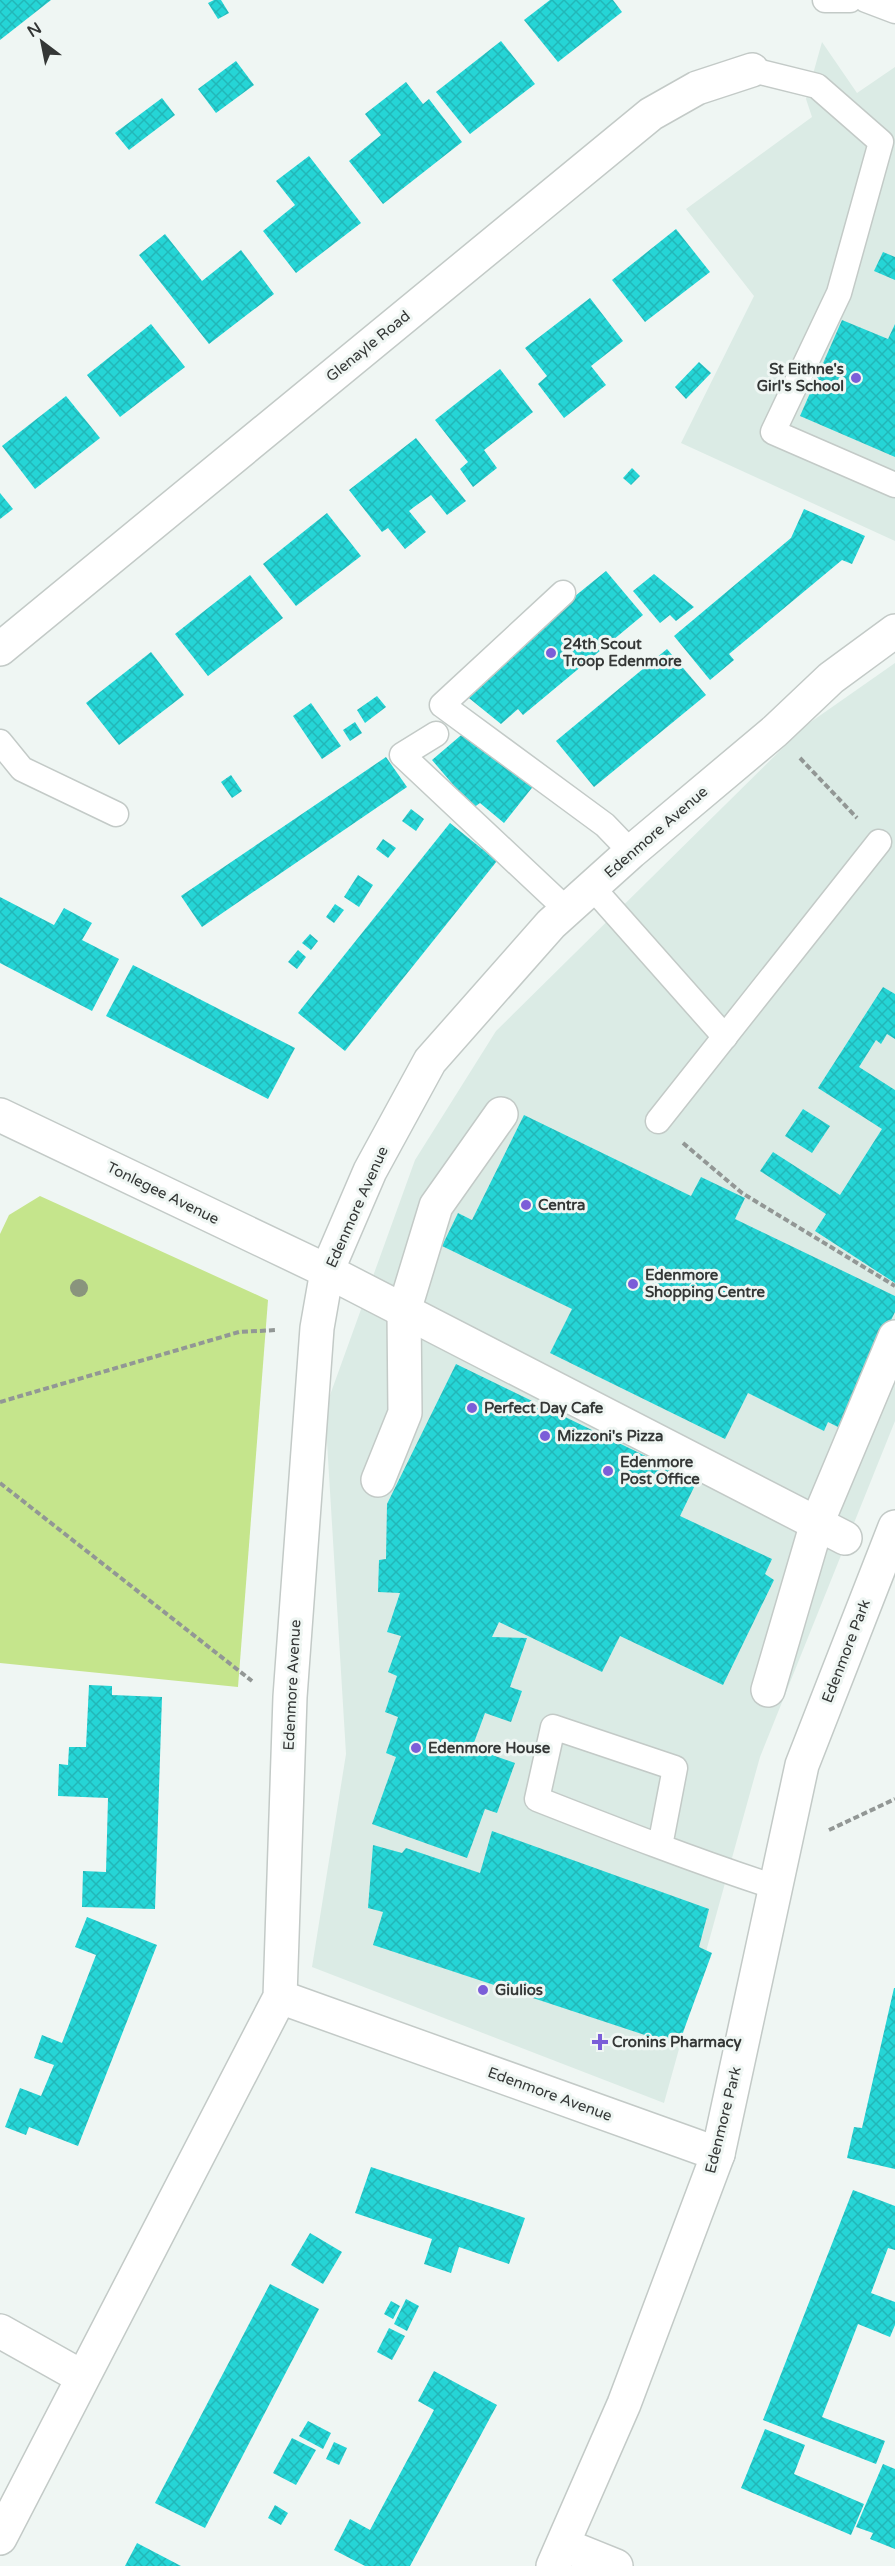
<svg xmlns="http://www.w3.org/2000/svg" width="895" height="2566" font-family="'Varela Round',sans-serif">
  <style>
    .built { fill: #dbebe5 }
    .park { fill: #c5e58c }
    .building { fill: url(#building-cross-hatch) }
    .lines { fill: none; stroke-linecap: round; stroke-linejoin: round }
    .service-casing { stroke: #c3cac7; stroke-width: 27 }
    .pedestrian-casing { stroke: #c3cac7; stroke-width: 36 }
    .minor-casing { stroke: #c3cac7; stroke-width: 36 }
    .path { stroke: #929795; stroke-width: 4; stroke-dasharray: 6 3; stroke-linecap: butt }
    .service { stroke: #fff; stroke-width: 24 }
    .pedestrian { stroke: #fff; stroke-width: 33 }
    .minor { stroke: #fff; stroke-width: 33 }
    .tree { fill: #89947d }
    .poi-dot { fill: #7b5ed8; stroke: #eff6f3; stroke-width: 2 }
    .labels { text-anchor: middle; stroke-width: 6; stroke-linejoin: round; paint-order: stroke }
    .street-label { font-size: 15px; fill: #343736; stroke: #eff6f3 }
    .poi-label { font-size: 15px; font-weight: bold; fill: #343736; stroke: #eff6f3; text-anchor: start }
  </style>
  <defs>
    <pattern id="building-cross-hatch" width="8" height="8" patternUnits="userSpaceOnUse" patternTransform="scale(1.5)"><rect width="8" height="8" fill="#25d5d6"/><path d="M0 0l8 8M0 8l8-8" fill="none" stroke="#22b7b8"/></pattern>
  </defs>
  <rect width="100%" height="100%" fill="#eff6f3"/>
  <!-- built -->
  <g class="built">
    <polygon points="822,42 857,93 895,67 895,541 681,443 754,296 686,209 812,117 806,99"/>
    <polygon points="895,663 895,1421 760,1757 664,2103 312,1967 346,1754 325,1409 415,1160 496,1031 805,726"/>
  </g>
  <!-- park -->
  <polygon class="park" points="40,1196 268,1300 238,1687 0,1663 0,1234 9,1215"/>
  <!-- building -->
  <g class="building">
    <polygon points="0,0 51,0 0,40"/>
    <polygon points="214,0 221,0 229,13 218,19 208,3"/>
    <polygon points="550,0 613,0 622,12 558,62 524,20"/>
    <polygon points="501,41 535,84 470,134 436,92"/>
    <polygon points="236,61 254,85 216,113 198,89"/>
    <polygon points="406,82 423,104 429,99 462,142 383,204 349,161 381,135 365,114"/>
    <polygon points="162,98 175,115 129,150 115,133"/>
    <polygon points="309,156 361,223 296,273 263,231 295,205 276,181"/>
    <polygon points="676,229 710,272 645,322 612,280"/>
    <polygon points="165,234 202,281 241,250 274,294 209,344 139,255"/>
    <polygon points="883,252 895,257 895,280 874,271"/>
    <polygon points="590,298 623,341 591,366 606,385 564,418 538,384 547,376 525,348"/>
    <polygon points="842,320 888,339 895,324 895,457 800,416"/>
    <polygon points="151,324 185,367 120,417 87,375"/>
    <polygon points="699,362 711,373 686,399 675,387"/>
    <polygon points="500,369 533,412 484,450 497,468 473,487 460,469 468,462 435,420"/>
    <polygon points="66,396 100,438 35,489 2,446"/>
    <polygon points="416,438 466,501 447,515 431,495 414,507 409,511 426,532 405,549 388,528 382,532 349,490"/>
    <polygon points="632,468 640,476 631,485 623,478"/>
    <polygon points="0,493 13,509 0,519"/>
    <polygon points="804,509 865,536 852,564 842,560 729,654 734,660 710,680 674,636 791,538"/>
    <polygon points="327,513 361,556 296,606 263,564"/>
    <polygon points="606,571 643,615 523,715 518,709 501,724 459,690"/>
    <polygon points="654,574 694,607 676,621 670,615 660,623 633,591"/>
    <polygon points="250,575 283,618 208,676 175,634"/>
    <polygon points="667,649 706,695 594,787 556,741"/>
    <polygon points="151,652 184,695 119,745 86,703"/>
    <polygon points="377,696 386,707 365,723 357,710"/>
    <polygon points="311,703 341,746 322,759 293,716"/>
    <polygon points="355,722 362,733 350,741 343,730"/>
    <polygon points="466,731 484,751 488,747 535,784 504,823 480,803 473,808 432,760"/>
    <polygon points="386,757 407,787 202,927 181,896"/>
    <polygon points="231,775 242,791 232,798 221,782"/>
    <polygon points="411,809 424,819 416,831 402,821"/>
    <polygon points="450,823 497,861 345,1051 298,1013"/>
    <polygon points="383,839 396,848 388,858 376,849"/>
    <polygon points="358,875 373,885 359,907 344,897"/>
    <polygon points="0,897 54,925 64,908 92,923 82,940 119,959 92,1011 0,963"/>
    <polygon points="335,904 344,910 334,923 326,917"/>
    <polygon points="310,934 318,941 311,950 302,943"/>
    <polygon points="298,950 306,957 297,969 288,962"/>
    <polygon points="133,965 295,1048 268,1099 106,1016"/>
    <polygon points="883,987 895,994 895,1039 887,1034 881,1044 876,1040 859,1067 895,1090 895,1283 815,1231 826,1214 760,1171 773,1152 840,1195 882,1129 818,1088"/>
    <polygon points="803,1109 830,1126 812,1153 785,1136"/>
    <polygon points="524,1115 691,1196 701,1177 745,1198 735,1219 895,1296 895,1312 838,1427 828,1422 824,1431 748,1393 725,1439 550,1353 572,1309 442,1246 458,1213 472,1220"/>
    <polygon points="456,1364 697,1481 680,1516 772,1559 765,1574 774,1580 723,1685 620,1636 602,1672 499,1622 492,1637 527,1638 510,1687 522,1691 511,1722 485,1713 472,1748 515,1763 497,1813 485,1809 467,1858 372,1824 396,1757 386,1753 398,1717 385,1712 397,1676 388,1672 401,1636 387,1632 400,1593 378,1592 379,1560 386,1559 387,1504"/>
    <polygon points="89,1685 112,1686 112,1695 162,1697 155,1909 82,1907 83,1871 106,1872 108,1798 58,1796 59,1764 68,1765 69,1747 86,1747"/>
    <polygon points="492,1831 709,1909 699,1947 712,1953 678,2046 373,1945 383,1912 368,1908 373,1845 402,1853 406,1848 480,1873"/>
    <polygon points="87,1917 157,1945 78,2146 29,2127 26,2135 5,2127 20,2088 41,2096 54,2065 34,2058 42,2035 62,2043 96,1955 75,1947"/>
    <polygon points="894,1988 895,1988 895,2169 847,2158 854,2127 862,2128"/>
    <polygon points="371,2167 525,2218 509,2264 459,2247 451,2273 424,2264 432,2239 355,2213"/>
    <polygon points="853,2190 895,2206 895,2250 888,2248 871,2293 895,2302 895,2325 890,2337 858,2324 822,2417 885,2441 876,2464 763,2420"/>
    <polygon points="310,2233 342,2252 323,2284 291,2265"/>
    <polygon points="270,2284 319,2309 205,2528 155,2503"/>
    <polygon points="406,2299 419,2306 407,2331 394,2324"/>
    <polygon points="391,2301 400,2306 393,2319 384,2314"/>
    <polygon points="389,2328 405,2336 392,2360 377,2352"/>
    <polygon points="434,2371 497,2405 410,2566 365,2566 334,2550 350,2519 370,2530 434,2410 418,2401"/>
    <polygon points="308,2421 331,2433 323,2449 299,2436"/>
    <polygon points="765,2429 805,2445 794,2474 864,2504 851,2535 741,2488"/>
    <polygon points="292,2438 316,2450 296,2485 273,2473"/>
    <polygon points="334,2442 347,2448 339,2465 326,2459"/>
    <polygon points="883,2464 895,2469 895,2549 870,2539 873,2533 856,2527"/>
    <polygon points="275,2505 288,2513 281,2525 268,2518"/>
    <polygon points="137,2543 181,2566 125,2566"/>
  </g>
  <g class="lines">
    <defs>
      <g id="service">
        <polyline points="825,0 850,0"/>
        <polyline points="866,0 895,11"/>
        <polyline points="752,70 817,86 881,142 839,293 773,432 895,485"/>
        <polyline points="563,593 442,705 605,825 631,852"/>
        <polyline points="436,734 402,755 567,910"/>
        <polyline points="0,742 22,769 116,814"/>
        <polyline points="592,887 725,1037"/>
        <polyline points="658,1121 879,842"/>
        <path d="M660,1846L675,1768L553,1727L537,1799C616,1830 695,1861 775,1887"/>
      </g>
      <g id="pedestrian">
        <polyline points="327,1271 845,1538"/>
        <polyline points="378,1480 405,1413 404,1311 436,1206 501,1114"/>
        <polyline points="768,1690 817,1523 895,1337"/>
      </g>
      <g id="minor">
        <polyline points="0,649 651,114 697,88 752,70"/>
        <polyline points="0,1115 327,1271"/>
        <polyline points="280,1997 718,2154"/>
        <polyline points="0,2331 82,2377"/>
        <polyline points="0,2538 280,1997 290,1697 317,1328 327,1271 370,1171 430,1061 551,924 631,852 775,731 831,678 895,631"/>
        <polyline points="564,2545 616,2566"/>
        <polyline points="553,2566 624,2404 718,2154 802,1765 895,1527"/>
      </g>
    </defs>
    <!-- service casing -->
    <use href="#service" class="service-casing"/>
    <!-- pedestrian casing -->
    <use href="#pedestrian" class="pedestrian-casing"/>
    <!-- minor casing -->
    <use href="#minor" class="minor-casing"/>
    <!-- path -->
    <g class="path">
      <polyline points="800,758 857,818"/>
      <polyline points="683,1143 742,1193 895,1286"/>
      <polyline points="0,1402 239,1332 277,1330"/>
      <polyline points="0,1483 252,1681"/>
      <polyline points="829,1830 895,1799"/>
    </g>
    <!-- service -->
    <use href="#service" class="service"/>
    <!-- pedestrian -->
    <use href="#pedestrian" class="pedestrian"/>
    <!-- minor -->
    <use href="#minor" class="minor"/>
  </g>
  <!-- trees -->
  <circle class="tree" cx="79" cy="1288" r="9"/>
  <!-- markers -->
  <g class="poi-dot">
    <circle cx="856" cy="378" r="6"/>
    <circle cx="551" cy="653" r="6"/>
    <circle cx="526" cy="1205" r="6"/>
    <circle cx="633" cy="1284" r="6"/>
    <circle cx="472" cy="1408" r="6"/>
    <circle cx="545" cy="1436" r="6"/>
    <circle cx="608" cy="1471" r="6"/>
    <circle cx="416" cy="1748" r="6"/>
    <circle cx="483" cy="1990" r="6"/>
    <path d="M597 2033h6v6h6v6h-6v6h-6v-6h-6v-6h6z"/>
  </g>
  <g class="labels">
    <!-- street labels -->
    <g class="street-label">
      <text transform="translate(368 346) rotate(-39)" y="5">Glenayle Road</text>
      <text transform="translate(656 832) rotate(-41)" y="5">Edenmore Avenue</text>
      <text transform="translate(163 1193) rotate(26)" y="5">Tonlegee Avenue</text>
      <text transform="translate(357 1207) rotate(-66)" y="5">Edenmore Avenue</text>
      <text transform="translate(846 1651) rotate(-69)" y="5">Edenmore Park</text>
      <text transform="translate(292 1685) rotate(-87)" y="5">Edenmore Avenue</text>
      <text transform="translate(550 2094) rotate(20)" y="5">Edenmore Avenue</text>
      <text transform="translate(723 2120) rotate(-76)" y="5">Edenmore Park</text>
    </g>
    <!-- poi labels -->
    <g class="poi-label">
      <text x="844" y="374" text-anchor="end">St Eithne's<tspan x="844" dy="17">Girl's School</tspan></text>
      <text x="563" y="649">24th Scout<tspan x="563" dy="17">Troop Edenmore</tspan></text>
      <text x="538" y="1210">Centra</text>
      <text x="645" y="1280">Edenmore<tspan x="645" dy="17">Shopping Centre</tspan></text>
      <text x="484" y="1413">Perfect Day Cafe</text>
      <text x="557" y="1441">Mizzoni's Pizza</text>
      <text x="620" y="1467">Edenmore<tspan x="620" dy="17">Post Office</tspan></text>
      <text x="428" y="1753">Edenmore House</text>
      <text x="495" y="1995">Giulios</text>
      <text x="612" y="2047">Cronins Pharmacy</text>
    </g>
  </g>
  <!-- north arrow -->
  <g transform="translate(42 42) rotate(328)" stroke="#eff6f3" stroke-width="4.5" paint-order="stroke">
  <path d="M0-4.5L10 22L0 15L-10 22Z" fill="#343736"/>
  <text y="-9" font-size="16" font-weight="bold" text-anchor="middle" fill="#343736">N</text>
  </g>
</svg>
